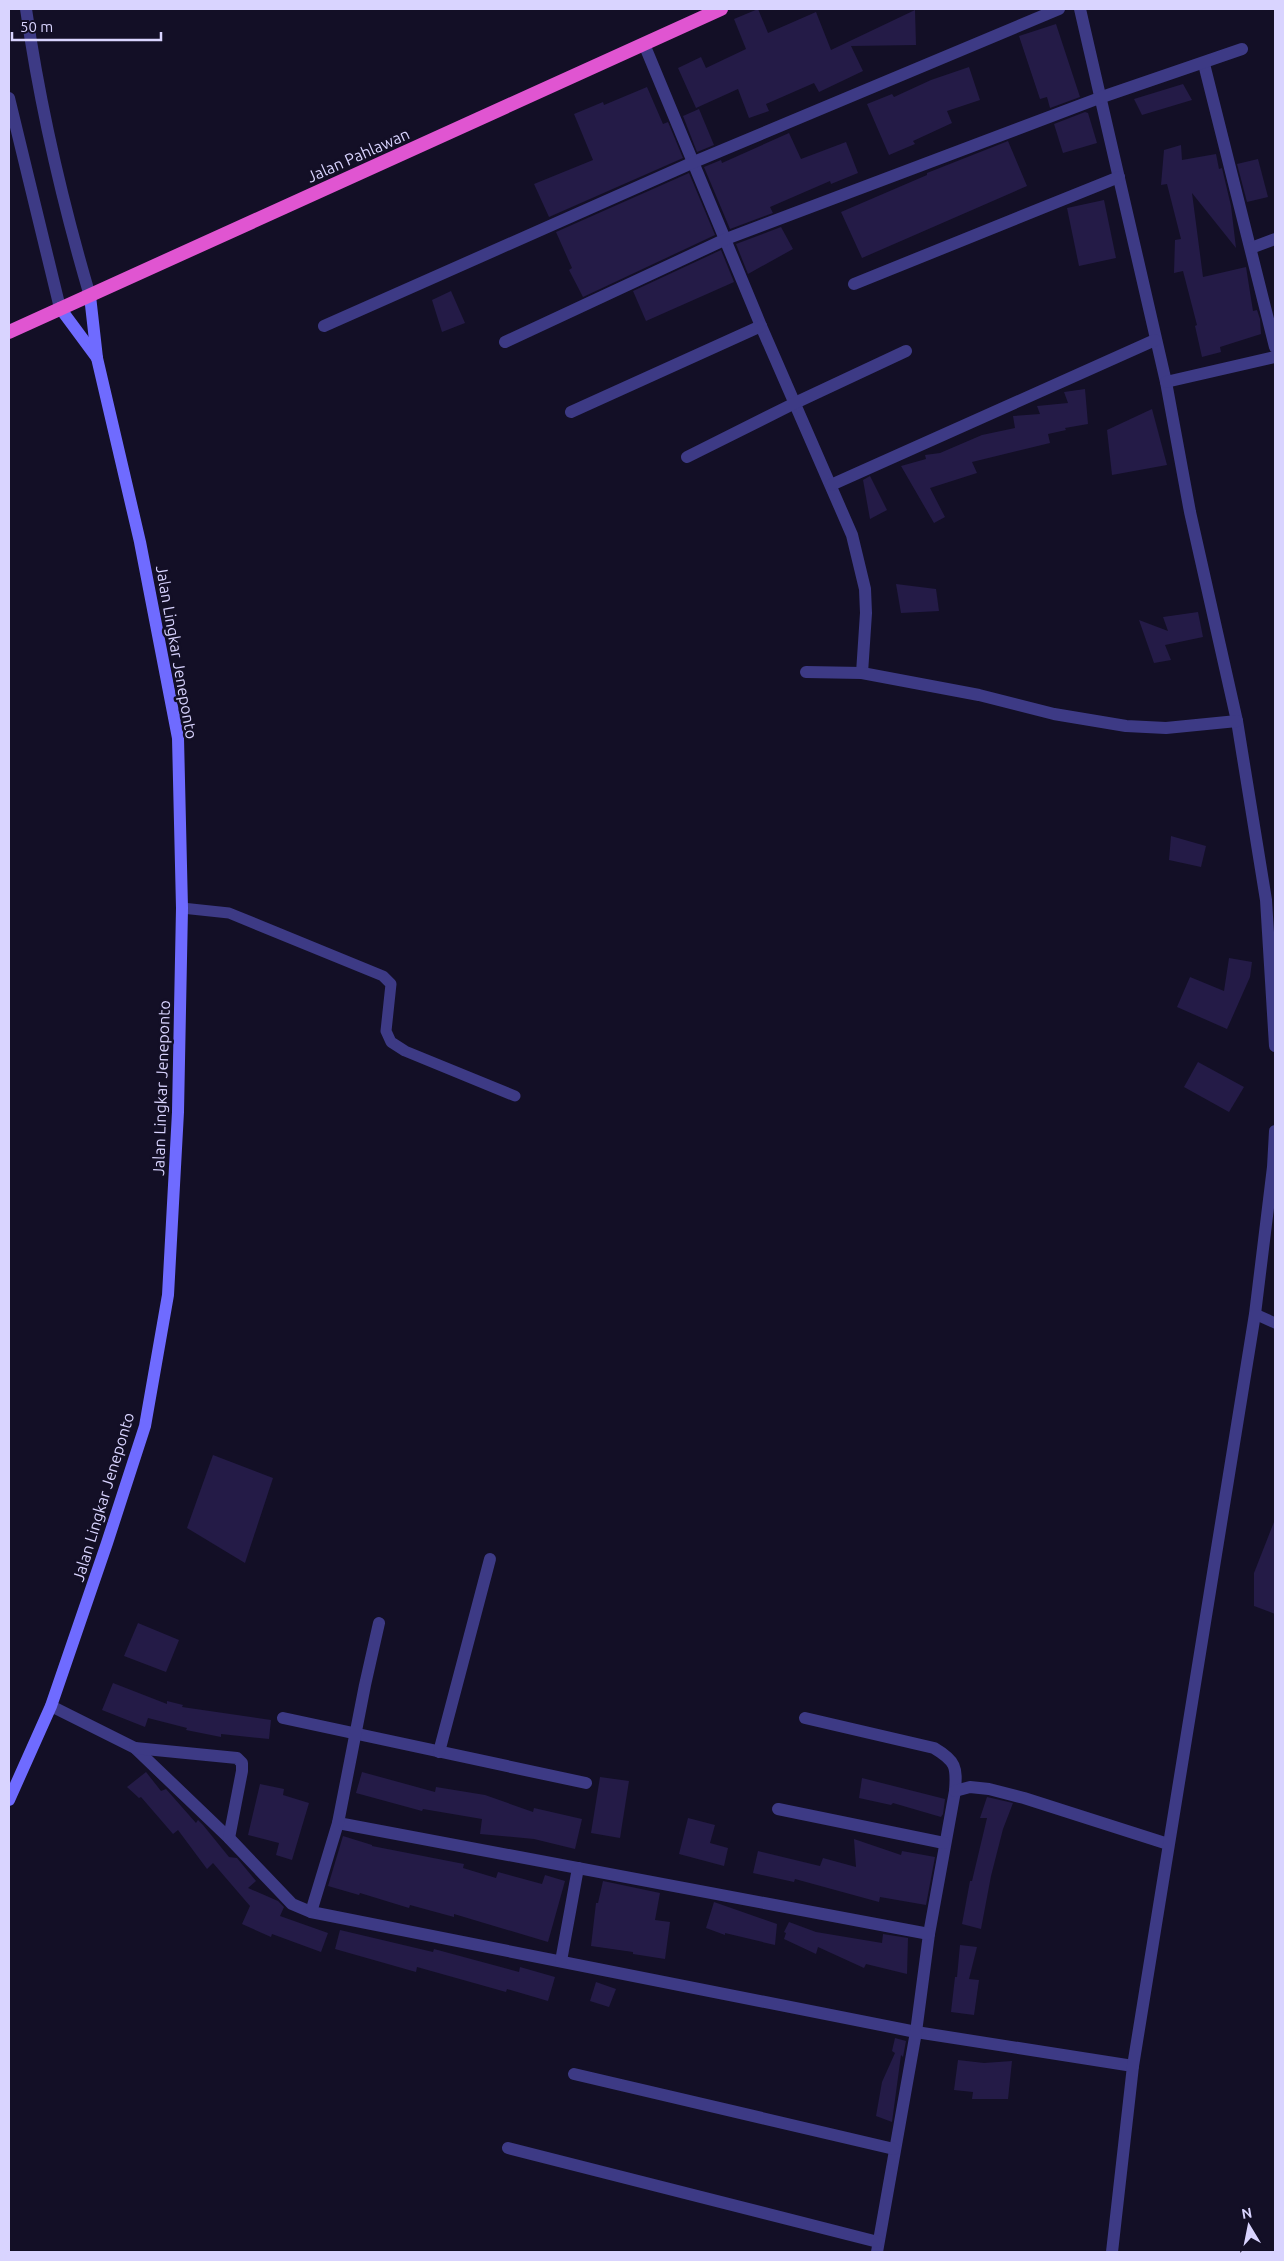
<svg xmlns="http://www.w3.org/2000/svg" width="1284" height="2261" font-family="Ubuntu,sans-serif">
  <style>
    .building { fill: #241b47 }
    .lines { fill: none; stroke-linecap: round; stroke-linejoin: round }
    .service { stroke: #3d3a85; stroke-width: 11 }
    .minor { stroke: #3d3a85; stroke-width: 12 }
    .secondary { stroke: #6f6bff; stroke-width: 12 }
    .trunk { stroke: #e055d1; stroke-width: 14 }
    .labels { text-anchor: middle; stroke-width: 5; stroke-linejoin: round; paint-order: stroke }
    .street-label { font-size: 16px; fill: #d9d4ff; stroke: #130f26 }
  </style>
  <rect width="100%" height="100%" fill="#130f26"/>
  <!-- building -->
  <g class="building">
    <polygon points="758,9 768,33 816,12 831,50 915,10 916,45 851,46 863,71 819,92 814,83 766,104 769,111 749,118 738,89 696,108 678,68 701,57 706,68 746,49 734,19"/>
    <polygon points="1056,24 1080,97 1050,108 1047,97 1040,99 1019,36"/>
    <polygon points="969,67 980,100 947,111 952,123 913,141 915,144 889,155 867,104 892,94 894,97 931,80"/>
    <polygon points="1183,84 1192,100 1142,115 1134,99"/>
    <polygon points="647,87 663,124 668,122 683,158 549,217 534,184 593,160 574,114 603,102 604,105"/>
    <polygon points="699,109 714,145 697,152 683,116"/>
    <polygon points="1085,112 1088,113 1097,143 1063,153 1054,124"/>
    <polygon points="789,133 801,159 846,142 858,173 831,184 830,181 770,207 773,213 730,229 704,167 721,160 722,163"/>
    <polygon points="1008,141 1027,186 862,258 841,212 927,175 927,173"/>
    <polygon points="1181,145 1182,160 1216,154 1219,169 1222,168 1231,206 1236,248 1192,193 1203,277 1246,267 1253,311 1257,310 1260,319 1261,334 1220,347 1221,352 1202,357 1195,326 1197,325 1183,271 1174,273 1175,240 1181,239 1167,184 1161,185 1164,150"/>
    <polygon points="1258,159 1268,197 1247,202 1237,164"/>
    <polygon points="689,173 715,235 583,297 569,270 572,268 556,232"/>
    <polygon points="1104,200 1116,258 1079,266 1067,208"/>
    <polygon points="781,227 793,249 748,274 736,244"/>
    <polygon points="721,250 734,282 646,321 633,291"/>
    <polygon points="451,291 465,323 442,332 432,300"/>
    <polygon points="1085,389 1088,424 1065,428 1066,430 1048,434 1050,443 972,462 977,473 930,488 945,517 934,523 901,466 926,459 925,455 940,453 982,435 1015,428 1013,416 1040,414 1037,406 1068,403 1064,392"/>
    <polygon points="1152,409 1167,465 1112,475 1107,430"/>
    <polygon points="870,476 887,510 870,519 863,480"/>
    <polygon points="896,584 936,589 939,611 901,613"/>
    <polygon points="1198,612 1203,637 1165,645 1171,660 1154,663 1139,620 1168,631 1163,617"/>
    <polygon points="1171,836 1206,846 1201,867 1169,860"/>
    <polygon points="1229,958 1252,962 1250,977 1227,1029 1177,1007 1190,977 1224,991"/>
    <polygon points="1198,1062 1244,1087 1229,1112 1184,1087"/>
    <polygon points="213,1455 273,1478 245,1563 187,1528"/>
    <polygon points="1274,1522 1275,1522 1275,1614 1254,1606 1254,1573"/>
    <polygon points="138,1623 179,1640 166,1672 124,1656"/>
    <polygon points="113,1683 167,1704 167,1701 183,1705 182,1707 271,1720 269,1739 221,1734 221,1737 186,1730 187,1728 148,1718 145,1727 102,1710"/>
    <polygon points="146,1772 161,1791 166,1789 196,1823 198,1820 203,1825 229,1857 237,1858 256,1881 248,1888 278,1901 284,1907 280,1916 328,1933 321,1952 272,1934 271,1937 242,1924 250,1906 213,1863 207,1869 178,1830 173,1834 141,1797 139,1798 127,1787"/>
    <polygon points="362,1772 435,1792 436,1787 485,1795 533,1812 534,1808 582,1819 575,1849 534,1839 480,1834 482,1819 423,1809 422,1811 356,1793"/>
    <polygon points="600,1777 629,1781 620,1838 591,1833"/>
    <polygon points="862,1778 945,1799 943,1814 941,1817 893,1803 891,1805 859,1798"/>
    <polygon points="260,1784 284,1789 283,1795 309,1803 292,1860 276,1855 279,1843 248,1835"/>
    <polygon points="987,1797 1013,1803 1003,1829 991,1876 981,1929 962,1924 970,1881 972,1881 987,1818 980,1818"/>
    <polygon points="688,1818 715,1825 710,1843 728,1848 724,1866 679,1854"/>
    <polygon points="343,1836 372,1845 372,1846 464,1864 463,1868 496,1878 498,1872 542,1884 545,1875 565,1881 548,1942 454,1914 454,1917 410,1905 409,1908 360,1893 359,1895 328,1886"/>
    <polygon points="854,1839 901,1855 902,1851 935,1857 926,1905 880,1897 879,1902 795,1879 794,1882 753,1873 758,1851 820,1866 823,1858 856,1867"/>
    <polygon points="603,1881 660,1893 655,1920 670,1922 665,1959 633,1954 633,1952 591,1946 596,1903 598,1903"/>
    <polygon points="714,1902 777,1924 775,1945 725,1933 725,1935 706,1928"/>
    <polygon points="789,1922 816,1932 882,1943 883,1934 908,1938 907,1974 866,1964 864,1968 818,1947 816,1954 784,1939 786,1933 784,1932"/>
    <polygon points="340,1930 433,1952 434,1949 519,1972 520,1967 555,1977 548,2001 507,1989 506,1992 417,1967 416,1972 335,1949"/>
    <polygon points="960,1945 977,1947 969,1979 979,1980 974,2015 951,2012 955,1977 957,1977"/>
    <polygon points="596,1982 616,1989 609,2007 590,2001"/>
    <polygon points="895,2038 906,2041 903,2057 901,2055 892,2122 876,2116 882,2082 895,2053 892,2051"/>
    <polygon points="958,2060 984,2063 1012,2061 1008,2099 972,2099 973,2092 954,2090"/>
  </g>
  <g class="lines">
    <!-- service -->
    <g class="service">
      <polyline points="182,908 229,913 383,976 391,984 386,1031 391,1042 405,1051 515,1096"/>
      <polyline points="1255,1314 1275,1323"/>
    </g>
    <!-- minor -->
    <g class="minor">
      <path d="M26,9C40,106 62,201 90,296"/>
      <polyline points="1080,9 1166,382 1190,512 1237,721 1266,900 1275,1046"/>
      <polyline points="644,44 761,326 852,535 865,589 866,613 862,673"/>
      <polyline points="1204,64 1275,347"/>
      <polyline points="9,98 60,308"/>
      <polyline points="1251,248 1275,239"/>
      <polyline points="854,284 1119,177"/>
      <polyline points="324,326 694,162 1059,9"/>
      <polyline points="505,342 726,239 1102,97 1242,49"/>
      <polyline points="1166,382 1275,357"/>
      <polyline points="571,412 761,326"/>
      <polyline points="687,457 795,403 906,351"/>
      <polyline points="831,485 1155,340"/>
      <polyline points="806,672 862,673 979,695 1054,714 1126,726 1166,728 1237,721"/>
      <polyline points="51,1706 135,1748 229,1838 292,1904 311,1912 916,2032 1133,2066"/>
      <polyline points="283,1718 586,1783"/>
      <path d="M805,1718L934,1748C956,1761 957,1767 955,1791L929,1934L916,2032L877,2252"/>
      <polyline points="135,1748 237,1758 242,1763 242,1771 229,1838"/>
      <polyline points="439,1752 490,1559"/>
      <polyline points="955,1791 970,1787 989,1789 1024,1798 1168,1844"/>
      <polyline points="778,1809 944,1843"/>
      <polyline points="338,1823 929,1934"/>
      <polyline points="311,1912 338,1823 365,1685 379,1623"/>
      <polyline points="561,1961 578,1868"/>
      <polyline points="574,2074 894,2149"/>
      <polyline points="508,2148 878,2242"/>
      <polyline points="1112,2252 1133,2066 1255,1314 1273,1167 1275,1131"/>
    </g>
    <!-- secondary -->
    <g class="secondary">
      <polyline points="60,308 97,358"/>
      <polyline points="9,1800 51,1706 107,1543 145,1426 168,1295 178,1112 182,908 178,738 140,542 97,358 90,296"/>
    </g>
    <!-- trunk -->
    <polyline class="trunk" points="9,332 721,9"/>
  </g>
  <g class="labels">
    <!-- street labels -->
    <g class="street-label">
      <text transform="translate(358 155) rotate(-24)" y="6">Jalan Pahlawan</text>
      <text transform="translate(177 652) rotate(80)" y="6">Jalan Lingkar Jeneponto</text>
      <text transform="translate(161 1088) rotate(-88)" y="6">Jalan Lingkar Jeneponto</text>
      <text transform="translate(103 1497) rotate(-73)" y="6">Jalan Lingkar Jeneponto</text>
    </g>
  </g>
  <!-- border -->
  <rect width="1284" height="2261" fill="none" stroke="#d9d4ff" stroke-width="20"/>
  <!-- north arrow -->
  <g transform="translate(1249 2226) rotate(350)" stroke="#130f26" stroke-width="4" paint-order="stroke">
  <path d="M0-4L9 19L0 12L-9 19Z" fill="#d9d4ff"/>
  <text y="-8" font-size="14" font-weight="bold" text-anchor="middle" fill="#d9d4ff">N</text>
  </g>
  <!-- scale -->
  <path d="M12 32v8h149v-8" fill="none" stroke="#d9d4ff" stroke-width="2.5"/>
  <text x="20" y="32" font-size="15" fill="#d9d4ff" stroke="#130f26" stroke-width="4" paint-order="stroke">50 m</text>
</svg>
